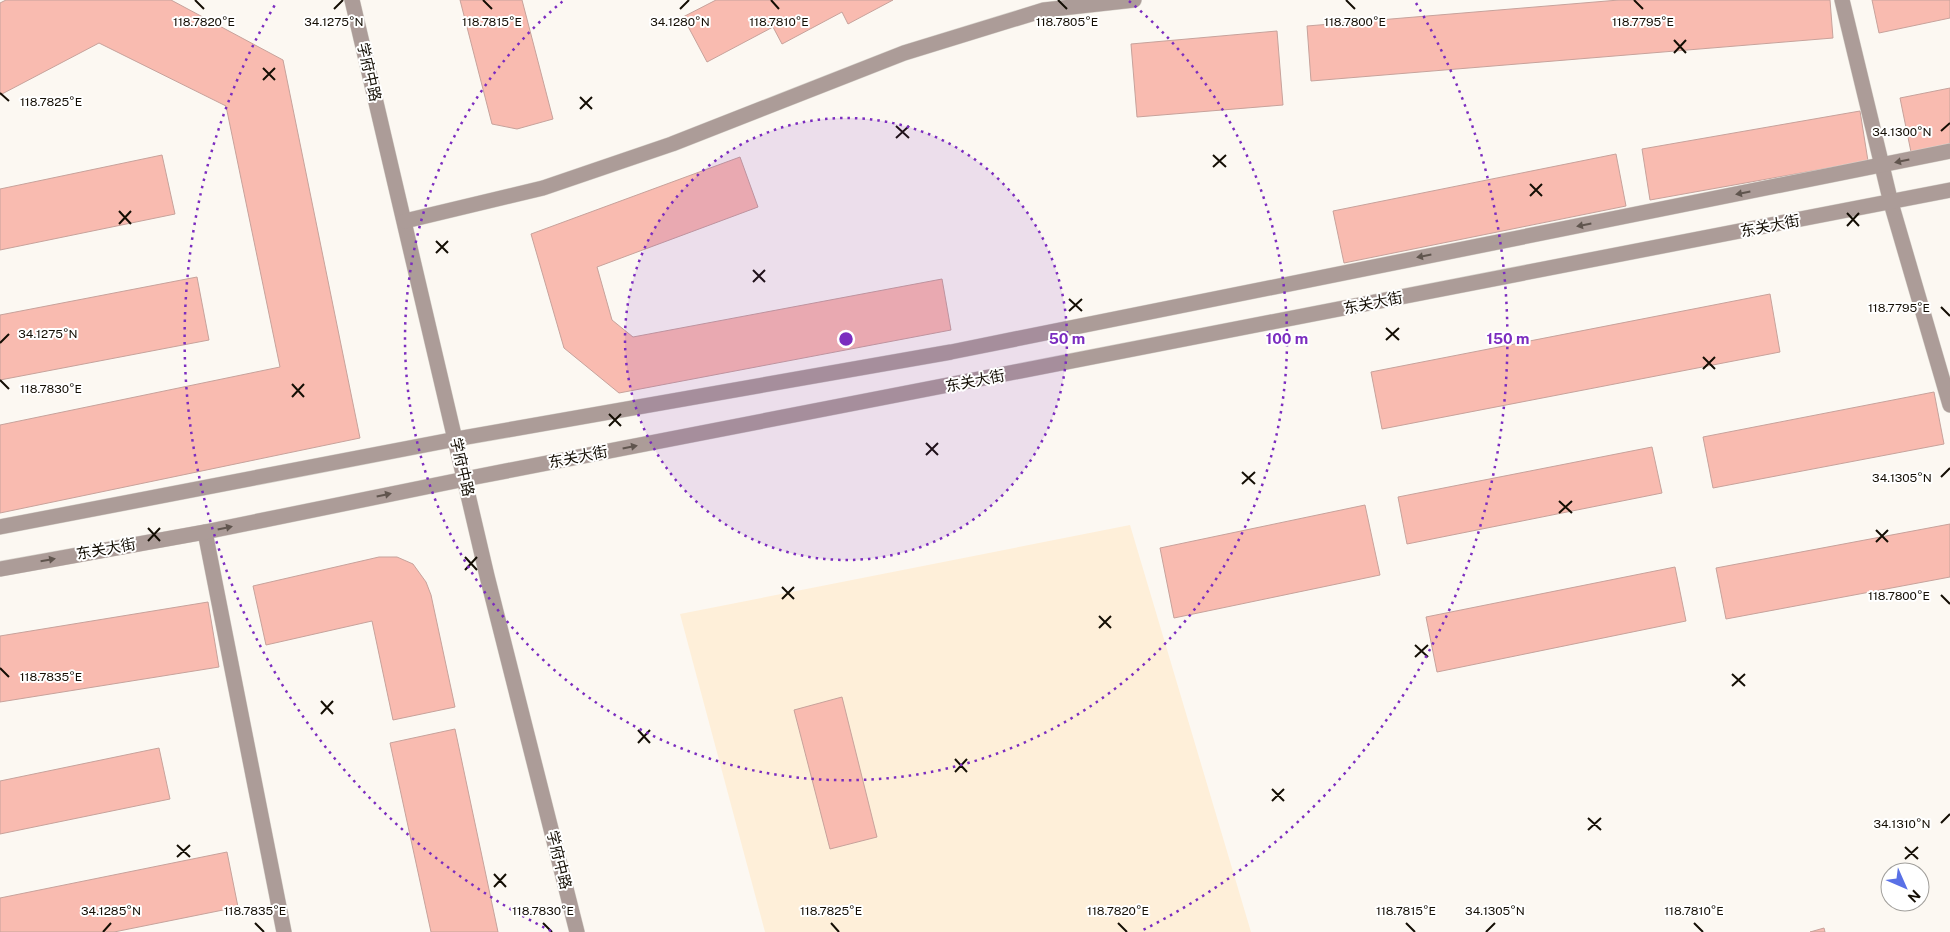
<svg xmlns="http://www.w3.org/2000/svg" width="1950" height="932" font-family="'Public Sans','Noto Sans SC',sans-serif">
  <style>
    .built { fill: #feefd9 }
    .building { fill: #f9bbb0; stroke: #c7a29b }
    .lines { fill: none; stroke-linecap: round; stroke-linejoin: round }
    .minor-casing { stroke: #d7d3cc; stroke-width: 16 }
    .minor { stroke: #ac9c98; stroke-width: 15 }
    .oneway { fill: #60554e }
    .ticks { fill: none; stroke: #140e04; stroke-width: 2 }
    .ring { fill: none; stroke: #7b2cbf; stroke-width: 2.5; stroke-dasharray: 2.5 5 }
    .labels { text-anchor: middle; stroke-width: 4; stroke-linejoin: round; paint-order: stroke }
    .street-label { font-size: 15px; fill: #140e04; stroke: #fff }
    .ticks-label { font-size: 12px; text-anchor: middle; fill: #140e04; stroke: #fff; stroke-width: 4; stroke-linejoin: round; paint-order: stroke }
    .centre { fill: #7b2cbf; stroke: #fff; stroke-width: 2.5 }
    .ring-label { font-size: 15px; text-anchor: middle; font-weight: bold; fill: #7b2cbf; stroke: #fff; stroke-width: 4; stroke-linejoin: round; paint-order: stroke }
  </style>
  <rect width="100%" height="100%" fill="#fcf8f2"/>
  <!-- built -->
  <polygon class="built" points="1130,525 1251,932 765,932 680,614"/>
  <!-- building -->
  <g class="building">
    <polygon points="6,0 171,0 283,60 360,438 0,513 0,425 280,367 226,106 99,43 0,95 0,3"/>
    <polygon points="460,0 522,0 553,119 517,129 492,124"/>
    <polygon points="716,0 893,0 848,24 842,12 782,44 773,27 707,62 683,17"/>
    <polygon points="1619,0 1830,0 1833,38 1311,81 1307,26"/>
    <polygon points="1872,0 1950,0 1950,18 1879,33"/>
    <polygon points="1277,31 1283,105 1137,117 1131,44"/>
    <polygon points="1950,88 1950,144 1911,152 1900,98"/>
    <polygon points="1860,111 1868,161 1650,200 1642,149"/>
    <polygon points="1616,154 1626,206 1344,263 1333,211"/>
    <polygon points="162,155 175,214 0,250 0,189"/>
    <polygon points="740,157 758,207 597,267 612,320 633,337 942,279 951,330 619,393 564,348 531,234"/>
    <polygon points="197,277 209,340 0,380 0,315"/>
    <polygon points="1770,294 1780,352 1382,429 1371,372"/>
    <polygon points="1934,392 1944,444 1713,488 1703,437"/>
    <polygon points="1652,447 1662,493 1407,544 1398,497"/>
    <polygon points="1365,505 1380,575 1174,618 1160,548"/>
    <polygon points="1950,524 1950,577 1726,619 1716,568"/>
    <polygon points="379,557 397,557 413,564 426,582 431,595 455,707 393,720 372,621 266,645 253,586"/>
    <polygon points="1675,567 1686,621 1437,672 1426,617"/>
    <polygon points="208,602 219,667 0,702 0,636"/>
    <polygon points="842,697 877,837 830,849 794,710"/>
    <polygon points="455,729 498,932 431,932 390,743"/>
    <polygon points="159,748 170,799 0,834 0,781"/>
    <polygon points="227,852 238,907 114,932 0,932 0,898"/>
    <polygon points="1824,928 1825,932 1810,932"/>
  </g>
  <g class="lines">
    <defs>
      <g id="minor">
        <polyline points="352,0 487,576 577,932"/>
        <polyline points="1842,0 1891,203 1950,405"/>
        <polyline points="405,221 543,188 672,144 904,53 1044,10 1134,0"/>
        <polyline points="0,527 456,439 951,352 1950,151"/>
        <polyline points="205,532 284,932"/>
        <polyline points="0,569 205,532 465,479 1950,190"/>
      </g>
    </defs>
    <!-- minor casing -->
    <use href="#minor" class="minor-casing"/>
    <!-- minor -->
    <use href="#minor" class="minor"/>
  </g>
  <!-- one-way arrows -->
  <defs><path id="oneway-solid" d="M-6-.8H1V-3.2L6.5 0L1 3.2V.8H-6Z" transform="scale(1.25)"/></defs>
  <g class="oneway">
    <use href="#oneway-solid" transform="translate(1902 161) rotate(168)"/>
    <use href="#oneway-solid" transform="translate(1743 193) rotate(169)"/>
    <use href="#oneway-solid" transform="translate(1584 225) rotate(169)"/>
    <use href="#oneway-solid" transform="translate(1424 256) rotate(169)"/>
    <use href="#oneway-solid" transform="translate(630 447) rotate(-11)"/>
    <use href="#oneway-solid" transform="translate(384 495) rotate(-12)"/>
    <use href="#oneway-solid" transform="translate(225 528) rotate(-12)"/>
    <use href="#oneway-solid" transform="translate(48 560) rotate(-10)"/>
  </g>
  <!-- ticks -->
  <path class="ticks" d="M195,0L204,9M483,0L492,9M771,0L779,9M1058,0L1067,9M1346,0L1355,9M1634,0L1643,9M334,9L343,0M680,9L689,0M1674,40L1686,53M1674,53L1686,40M263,68L275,80M263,80L275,68M0,93L9,101M580,97L592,109M580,109L592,97M896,126L909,138M1941,131L1950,123M896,138L909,126M1213,155L1226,167M1213,167L1226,155M1530,184L1542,196M1530,196L1542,184M119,211L131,224M1847,213L1859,226M119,224L131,211M1847,226L1859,213M436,241L448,253M436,253L448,241M753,270L765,282M753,282L765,270M1069,299L1082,311M1941,307L1950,316M1069,311L1082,299M1386,328L1399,340M1386,340L1399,328M0,343L9,334M1703,357L1715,369M1703,369L1715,357M0,380L9,389M292,384L304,397M292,397L304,384M609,414L621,426M609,426L621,414M926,443L938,455M926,455L938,443M1242,472L1255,484M1941,477L1950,468M1242,484L1255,472M1559,501L1572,513M1559,513L1572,501M148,528L160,541M1876,530L1888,542M148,541L160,528M1876,542L1888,530M465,557L477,570M465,570L477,557M782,587L794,599M1941,595L1950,604M782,599L794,587M1099,616L1111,628M1099,628L1111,616M1415,645L1428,657M1415,657L1428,645M0,668L9,677M1732,674L1745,686M1732,686L1745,674M321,701L333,714M321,714L333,701M638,730L650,743M638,743L650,730M955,759L967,772M955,772L967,759M1272,789L1284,801M1272,801L1284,789M1588,818L1601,830M1941,823L1950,814M1588,830L1601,818M177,845L190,857M1905,847L1918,859M177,857L190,845M1905,859L1918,847M494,874L506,887M494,887L506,874M255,923L264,932M543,923L552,932M831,923L839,932M1118,923L1127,932M1406,923L1415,932M1694,923L1703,932M103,932L111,923M1486,932L1495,923"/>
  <!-- distance rings -->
  <circle cx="846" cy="339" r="221" fill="#7b2cbf" fill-opacity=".12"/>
  <g class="ring">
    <circle cx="846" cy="339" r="221"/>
    <path d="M1129 1A441 441 0 1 1 563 1"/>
    <path d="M551 931A662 662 0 0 1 276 3M1416 3A662 662 0 0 1 1141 931"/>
  </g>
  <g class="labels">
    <!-- street labels -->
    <g class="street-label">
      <text transform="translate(369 72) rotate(77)" y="5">学府中路</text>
      <text transform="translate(1770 226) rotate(-11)" y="5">东关大街</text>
      <text transform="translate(1373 303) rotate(-11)" y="5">东关大街</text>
      <text transform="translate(975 381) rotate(-11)" y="5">东关大街</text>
      <text transform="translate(578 457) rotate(-11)" y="5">东关大街</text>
      <text transform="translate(462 467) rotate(77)" y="5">学府中路</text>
      <text transform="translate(106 549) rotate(-10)" y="5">东关大街</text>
      <text transform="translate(559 860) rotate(76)" y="5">学府中路</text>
    </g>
  </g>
  <g class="ticks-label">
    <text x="204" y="26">118.7820°E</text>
    <text x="334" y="26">34.1275°N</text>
    <text x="492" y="26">118.7815°E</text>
    <text x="680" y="26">34.1280°N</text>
    <text x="779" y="26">118.7810°E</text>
    <text x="1067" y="26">118.7805°E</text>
    <text x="1355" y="26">118.7800°E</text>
    <text x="1643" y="26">118.7795°E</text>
    <text x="51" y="106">118.7825°E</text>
    <text x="1902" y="136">34.1300°N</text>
    <text x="1899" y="312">118.7795°E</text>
    <text x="48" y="338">34.1275°N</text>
    <text x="51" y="393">118.7830°E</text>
    <text x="1902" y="482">34.1305°N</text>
    <text x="1899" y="600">118.7800°E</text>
    <text x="51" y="681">118.7835°E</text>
    <text x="1902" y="828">34.1310°N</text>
    <text x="111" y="915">34.1285°N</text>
    <text x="255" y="915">118.7835°E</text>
    <text x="543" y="915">118.7830°E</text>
    <text x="831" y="915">118.7825°E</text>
    <text x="1118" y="915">118.7820°E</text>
    <text x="1406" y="915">118.7815°E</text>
    <text x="1495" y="915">34.1305°N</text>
    <text x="1694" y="915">118.7810°E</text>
  </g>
  <circle cx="846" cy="339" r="8" class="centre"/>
  <g class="ring-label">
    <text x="1067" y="344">50 m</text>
    <text x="1287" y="344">100 m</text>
    <text x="1508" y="344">150 m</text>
  </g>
  <!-- north arrow -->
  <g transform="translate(1905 887) rotate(135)"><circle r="24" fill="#ffffff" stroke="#a19f9b"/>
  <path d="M0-4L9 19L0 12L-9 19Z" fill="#5970e6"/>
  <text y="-8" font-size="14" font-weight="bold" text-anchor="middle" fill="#140e04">N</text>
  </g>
</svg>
